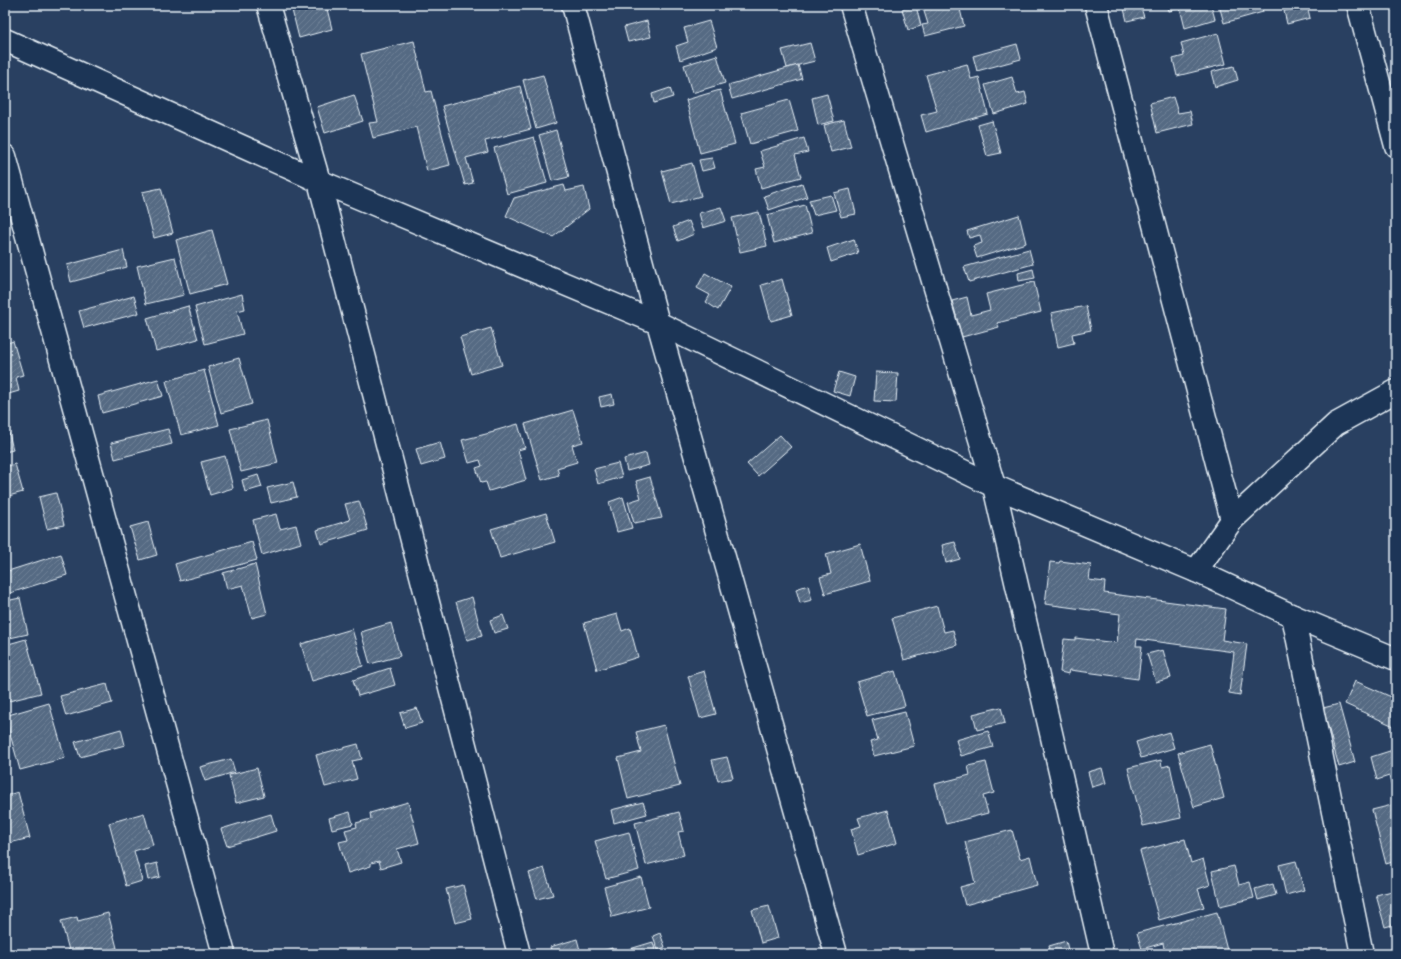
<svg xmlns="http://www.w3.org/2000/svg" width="1401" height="959" font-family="'Gochi Hand',sans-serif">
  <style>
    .building { fill: url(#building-hatch); stroke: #e8f1f8 }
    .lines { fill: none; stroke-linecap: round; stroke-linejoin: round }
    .street-casing { stroke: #e8f1f8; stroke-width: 25 }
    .street { stroke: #1d3557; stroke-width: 22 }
  </style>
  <defs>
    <pattern id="building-hatch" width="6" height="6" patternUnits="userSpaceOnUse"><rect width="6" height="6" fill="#556a83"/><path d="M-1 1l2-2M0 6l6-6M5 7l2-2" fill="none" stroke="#6d8095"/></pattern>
  </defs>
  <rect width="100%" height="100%" fill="#294061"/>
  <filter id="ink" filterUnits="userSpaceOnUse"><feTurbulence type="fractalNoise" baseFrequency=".025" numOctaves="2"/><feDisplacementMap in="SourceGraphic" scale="8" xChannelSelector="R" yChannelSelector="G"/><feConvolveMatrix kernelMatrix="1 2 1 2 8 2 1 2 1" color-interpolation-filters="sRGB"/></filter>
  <g filter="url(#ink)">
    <!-- building -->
    <g class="building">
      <polygon points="296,5 326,5 332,29 299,38 291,6"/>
      <polygon points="922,5 959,5 964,26 925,36 922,25 928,24"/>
      <polygon points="1123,5 1140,5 1144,17 1127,21"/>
      <polygon points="1167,5 1211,5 1215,19 1185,28 1180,8 1169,11"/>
      <polygon points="1219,5 1261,5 1263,12 1224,23"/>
      <polygon points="1307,5 1310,18 1287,24 1284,11"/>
      <polygon points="916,6 921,26 908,30 902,9"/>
      <polygon points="647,21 651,37 628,42 624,27"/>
      <polygon points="709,21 717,47 680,60 676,46 688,42 684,28"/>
      <polygon points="1218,33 1226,64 1177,76 1173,59 1184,56 1181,43"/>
      <polygon points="414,41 426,92 431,91 450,165 427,171 416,127 373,138 369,123 378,122 361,54"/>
      <polygon points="810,43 815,61 787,68 782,50"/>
      <polygon points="1017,44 1021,59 977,71 973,56"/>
      <polygon points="717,55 725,83 692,93 684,65"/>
      <polygon points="967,64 971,79 979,77 988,114 926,132 921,115 937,111 926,75"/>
      <polygon points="798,65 802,79 732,99 728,85"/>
      <polygon points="1234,66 1238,80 1215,87 1211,72"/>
      <polygon points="543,75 556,123 536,129 523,80"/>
      <polygon points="1012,77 1017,94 1025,92 1028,104 994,114 985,85"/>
      <polygon points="520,86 531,129 485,141 488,152 466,158 473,183 465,185 442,106"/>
      <polygon points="670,88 673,97 654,103 652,94"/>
      <polygon points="720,90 735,144 700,153 686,100"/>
      <polygon points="827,94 834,121 818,125 812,98"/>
      <polygon points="354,95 363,121 325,133 317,107"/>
      <polygon points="1173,97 1178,113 1190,111 1193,124 1157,133 1150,103"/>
      <polygon points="789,100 798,131 750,144 741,113"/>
      <polygon points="844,120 851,147 831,152 824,125"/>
      <polygon points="992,121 1001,153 987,156 978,125"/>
      <polygon points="556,130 569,177 552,181 539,135"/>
      <polygon points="534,137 547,183 507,194 494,148"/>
      <polygon points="804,138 808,152 795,155 801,177 761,188 756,169 765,167 760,151"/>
      <polygon points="712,158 715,168 702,171 699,160"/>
      <polygon points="692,163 701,196 671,204 662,171"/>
      <polygon points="802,183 807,197 769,210 764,196"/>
      <polygon points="564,185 566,191 584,187 589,209 553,237 506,216 514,198"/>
      <polygon points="161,188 173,233 154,238 142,192"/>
      <polygon points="850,189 856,214 841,217 834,193"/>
      <polygon points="831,195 836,210 814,215 809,200"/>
      <polygon points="805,205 812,233 774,243 767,215"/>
      <polygon points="721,207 726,221 703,228 699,213"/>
      <polygon points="759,212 767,246 740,252 732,218"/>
      <polygon points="1019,215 1026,243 977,258 973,246 982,243 980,235 969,238 967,231"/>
      <polygon points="689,221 694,234 678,241 673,227"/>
      <polygon points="212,230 227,284 190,294 176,240"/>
      <polygon points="854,239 858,253 831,262 827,248"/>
      <polygon points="1029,249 1033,264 969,282 964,267"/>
      <polygon points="123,250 127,267 71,282 67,265"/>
      <polygon points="175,257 184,295 146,304 137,266"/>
      <polygon points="1033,269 1035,278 1019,281 1018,273"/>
      <polygon points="705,273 731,287 718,310 706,302 710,295 697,288"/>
      <polygon points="782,279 792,315 771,321 761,285"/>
      <polygon points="1034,282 1041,312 997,323 999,327 962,337 952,301 967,297 971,315 990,310 986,294"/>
      <polygon points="242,294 245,309 237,311 243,334 205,344 195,307"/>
      <polygon points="134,296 139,313 84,328 79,311"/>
      <polygon points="188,306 198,339 156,351 147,318"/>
      <polygon points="1086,306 1091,330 1072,334 1074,343 1058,347 1051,313"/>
      <polygon points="491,328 502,365 471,374 460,337"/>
      <polygon points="13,341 23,375 16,377 19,391 5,395 5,344"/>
      <polygon points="239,358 252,404 221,413 208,367"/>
      <polygon points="204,370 219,425 181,435 166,381"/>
      <polygon points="839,372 855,377 850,396 833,391"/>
      <polygon points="876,372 898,373 896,402 874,401"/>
      <polygon points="158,379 163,396 102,413 98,396"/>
      <polygon points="612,394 614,404 601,407 599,397"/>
      <polygon points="573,410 583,442 572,445 577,462 557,468 559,475 542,480 525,424"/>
      <polygon points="267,420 278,463 241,472 230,429"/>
      <polygon points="518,424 525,448 518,450 526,480 489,491 486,482 481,483 476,468 482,466 480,460 469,463 462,440 494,432 494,431"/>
      <polygon points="168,429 172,444 115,459 111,443"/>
      <polygon points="9,433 13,450 5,452 5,434"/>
      <polygon points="780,435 791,447 758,476 747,464"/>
      <polygon points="440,442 445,459 421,466 416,449"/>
      <polygon points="646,453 649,465 627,471 624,459"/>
      <polygon points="225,456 233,488 210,495 201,462"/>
      <polygon points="618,463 622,477 598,484 594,469"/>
      <polygon points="15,464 23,492 5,497 5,467"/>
      <polygon points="258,475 262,487 245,492 242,480"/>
      <polygon points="650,477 662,518 634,523 628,502 641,498 636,481"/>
      <polygon points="293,482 297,497 271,503 267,488"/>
      <polygon points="56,493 64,525 47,529 39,497"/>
      <polygon points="623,497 632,528 617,532 609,502"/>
      <polygon points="359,501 368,530 321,544 317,530 350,520 345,504"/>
      <polygon points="546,513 555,542 500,558 491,529"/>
      <polygon points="276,514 280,529 296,525 301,543 262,555 253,520"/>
      <polygon points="148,522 157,555 140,560 130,527"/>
      <polygon points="252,542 257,560 180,581 175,564"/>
      <polygon points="955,542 960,559 946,563 942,545"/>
      <polygon points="860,544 870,581 825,594 820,577 831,574 826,554"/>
      <polygon points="61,554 67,575 7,594 5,586 5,572"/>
      <polygon points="1060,561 1091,565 1089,580 1105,582 1104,593 1226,609 1222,640 1247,644 1240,695 1229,693 1234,652 1137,639 1136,646 1142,646 1138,679 1070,670 1069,674 1060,672 1064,639 1075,640 1075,638 1117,643 1120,614 1045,604 1050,562 1059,563"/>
      <polygon points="255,564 267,614 252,618 243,585 227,589 223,573"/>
      <polygon points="808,585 812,600 800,603 796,589"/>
      <polygon points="472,597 482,636 467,640 456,602"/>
      <polygon points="5,598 6,601 20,598 28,634 5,639"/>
      <polygon points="937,606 944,632 953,630 957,645 904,660 892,618"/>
      <polygon points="617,614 622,631 630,628 638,657 597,670 584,623"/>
      <polygon points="503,615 508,629 494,633 490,620"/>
      <polygon points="391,623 400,656 370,664 361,632"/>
      <polygon points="352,629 363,666 312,681 301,644"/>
      <polygon points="26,639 41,693 5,702 5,645"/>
      <polygon points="1163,650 1171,678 1156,682 1147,654"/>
      <polygon points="390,668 395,685 358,696 353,680"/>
      <polygon points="704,671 716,714 700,718 688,676"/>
      <polygon points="895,671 905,706 867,716 857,682"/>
      <polygon points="1355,681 1396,699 1396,727 1345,704"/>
      <polygon points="107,684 112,703 66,716 60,696"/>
      <polygon points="49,703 65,758 20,770 5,716"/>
      <polygon points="1339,704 1355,762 1339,767 1323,708"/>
      <polygon points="1001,707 1005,723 977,730 973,714"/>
      <polygon points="417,708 422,723 405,728 400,713"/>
      <polygon points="905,712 914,746 874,756 870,742 878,740 872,720"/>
      <polygon points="664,725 680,786 628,799 618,758 641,752 636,732"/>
      <polygon points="121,729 125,745 80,757 75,742"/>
      <polygon points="988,731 993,747 961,756 956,740"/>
      <polygon points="1169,732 1174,748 1141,758 1136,742"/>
      <polygon points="358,744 362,759 352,761 357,779 325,787 316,755"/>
      <polygon points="1210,744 1224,798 1194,807 1178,753"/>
      <polygon points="1396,749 1396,787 1392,788 1389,776 1377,780 1371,757"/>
      <polygon points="727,757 733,778 718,781 712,760"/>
      <polygon points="231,759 235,772 205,781 200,767"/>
      <polygon points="1161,760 1162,767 1170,765 1181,818 1143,826 1128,768"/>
      <polygon points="986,762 994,793 983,796 988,813 946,824 935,784 970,775 968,766"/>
      <polygon points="257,768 264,796 236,803 229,775"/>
      <polygon points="1102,768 1106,783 1092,787 1088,772"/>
      <polygon points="18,792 30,838 5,844 5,796"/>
      <polygon points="408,802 419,843 397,849 401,862 381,868 379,861 371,863 371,866 348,873 339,842 348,840 345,830 357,827 356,823 371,819 370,813"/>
      <polygon points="643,802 647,814 614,823 611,810"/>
      <polygon points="1396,804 1396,861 1386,864 1372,810"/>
      <polygon points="888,810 897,843 858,855 851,829 861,826 858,818"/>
      <polygon points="350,812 353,824 332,829 329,818"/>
      <polygon points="679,812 684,831 678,832 684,855 646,865 635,823"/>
      <polygon points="144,813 153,845 134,851 142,881 126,886 109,823"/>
      <polygon points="271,814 276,831 227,846 221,829"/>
      <polygon points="1012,830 1020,859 1030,856 1037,885 965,905 960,887 975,883 965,842"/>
      <polygon points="629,832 639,870 606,879 595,841"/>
      <polygon points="1185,839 1191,863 1203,859 1210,885 1198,889 1204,907 1159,920 1140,851"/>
      <polygon points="1296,861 1304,890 1286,895 1279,865"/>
      <polygon points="157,863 160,877 148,880 145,866"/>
      <polygon points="1234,866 1239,885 1250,882 1254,898 1220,906 1212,871"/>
      <polygon points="544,868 553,895 537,899 529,873"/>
      <polygon points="641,877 649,907 612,917 604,887"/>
      <polygon points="1273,884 1276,895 1258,900 1255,889"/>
      <polygon points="463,885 472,919 455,923 446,889"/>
      <polygon points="1396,890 1396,898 1394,898 1396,905 1396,924 1385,927 1376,895"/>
      <polygon points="769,906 778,938 761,943 752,910"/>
      <polygon points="1217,912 1228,954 1165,954 1163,943 1142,949 1137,933"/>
      <polygon points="108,913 117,948 96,954 70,954 61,921 77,917 78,921"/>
      <polygon points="660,933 665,947 658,950 653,936"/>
      <polygon points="577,939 581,954 552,954 550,947"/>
      <polygon points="1066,941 1069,954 1051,954 1049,946"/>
      <polygon points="653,942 656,954 592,954 612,948 613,954"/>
    </g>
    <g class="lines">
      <defs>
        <g id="street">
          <polyline points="268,5 319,181 519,954"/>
          <polyline points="573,5 658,323 836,954"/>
          <polyline points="851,5 994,486 1102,954"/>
          <polyline points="1096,5 1232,520"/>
          <polyline points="1358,5 1396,146"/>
          <polyline points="5,40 319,181 658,323 994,486 1196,571 1293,616 1396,659"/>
          <polyline points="5,156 224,954"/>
          <polyline points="1196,571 1232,520 1336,424 1396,391"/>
          <polyline points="1293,616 1362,954"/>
        </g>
      </defs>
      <!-- street casing -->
      <use href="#street" class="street-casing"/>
      <!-- street -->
      <use href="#street" class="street"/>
    </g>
  </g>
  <!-- margin -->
  <rect width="1401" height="959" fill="none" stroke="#1d3557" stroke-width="20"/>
  <rect x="10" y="10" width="1381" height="939" fill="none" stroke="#e8f1f8" stroke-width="1.5" filter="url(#ink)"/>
</svg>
